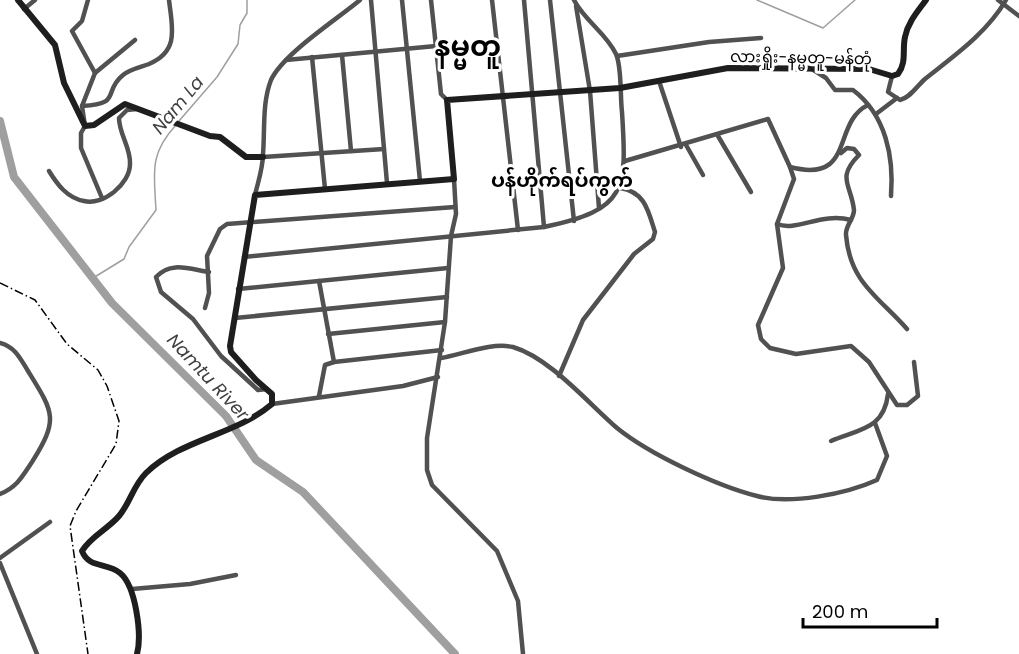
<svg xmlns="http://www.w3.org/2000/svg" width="1019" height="654" font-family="Poppins,'Noto Sans Myanmar',sans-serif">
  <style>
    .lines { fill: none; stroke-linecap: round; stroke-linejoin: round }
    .stream { stroke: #9f9f9f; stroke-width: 1.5 }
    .river { stroke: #9f9f9f; stroke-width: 8 }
    .street { stroke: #515151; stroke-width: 4.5 }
    .secondary { stroke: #1e1e1e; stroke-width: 6 }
    .rail { stroke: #000; stroke-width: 1.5; stroke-dasharray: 9 3 1.5 3; stroke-linecap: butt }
    .labels { text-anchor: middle; stroke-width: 6; stroke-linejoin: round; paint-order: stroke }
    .street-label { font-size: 16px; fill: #000; stroke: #fff }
    .water-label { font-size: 18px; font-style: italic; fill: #404040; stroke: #fff }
    .quarter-label { font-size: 20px; font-weight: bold; fill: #000; stroke: #fff }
    .town-label { font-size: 28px; font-weight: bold; fill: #000; stroke: #fff }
  </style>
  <rect width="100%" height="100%" fill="#fff"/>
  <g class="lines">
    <!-- stream -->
    <g class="stream">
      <polyline points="757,0 823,28 855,0"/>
      <polyline points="179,121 217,77 238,44 240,25 247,13 247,0"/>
      <path d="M93,278L124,259L129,247L156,210C154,173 149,154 176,125"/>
    </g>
    <!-- river -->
    <polyline class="river" points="0,121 14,177 112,303 226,416 256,460 303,492 455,654"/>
    <!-- street -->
    <g class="street">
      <polyline points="88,0 82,21 72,31 95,73 135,40"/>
      <polyline points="371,0 387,183"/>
      <polyline points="402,0 420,181"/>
      <polyline points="431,0 441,94 447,100"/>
      <polyline points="492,0 518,230"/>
      <polyline points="524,0 544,227"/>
      <polyline points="550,0 574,221"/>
      <polyline points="998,0 1019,16"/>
      <polyline points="576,6 590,91 599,208"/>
      <polyline points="24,9 35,0"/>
      <polyline points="342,55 351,151"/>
      <polyline points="617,56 709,42 761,38"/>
      <polyline points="312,57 325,189"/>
      <polyline points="286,60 436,46"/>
      <path d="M812,69L826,78L835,90H853C886,115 894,157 891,196"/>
      <polyline points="95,73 82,106 85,126 81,133 81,148 102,198"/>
      <path d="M892,76L888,92L900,100C910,98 917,86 925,79C954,56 987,33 1006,0"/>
      <polyline points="659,81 681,147"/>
      <path d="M82,106C123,104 102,92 123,75C130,69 141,67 149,64C180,51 172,27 169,0"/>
      <polyline points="876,114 897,98"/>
      <polyline points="718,136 751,192"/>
      <polyline points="686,145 703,175"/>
      <path d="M841,153L847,148L854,149L859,155C836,178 851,184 854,210C854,219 845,226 846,235C850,283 879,297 907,329"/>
      <polyline points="263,157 384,149"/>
      <polyline points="625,161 768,119 790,167 794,179 777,224 783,268 758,325 761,339 770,348 796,354 851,346 869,362 897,405 907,405 918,396 914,362"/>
      <path d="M790,167C856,184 831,123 868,105"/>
      <path d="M49,171C57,184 67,198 84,201C103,206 130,184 130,164C131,148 119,134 119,118L127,110L137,109"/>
      <polyline points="454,179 456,214 451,236 445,322 427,438 427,470 432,485 497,551 518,601 523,654"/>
      <path d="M255,195C258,182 263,168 263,154C265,130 262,103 271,80C283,54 336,20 360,0"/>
      <path d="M777,224C797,232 821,212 851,220"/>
      <path d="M244,257L544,227C627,210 627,190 622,112C620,97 622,67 616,54C606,33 584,20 574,0"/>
      <path d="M209,272C189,269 171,261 156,277L161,292L193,319L221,356L258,390L267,389"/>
      <polyline points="319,281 334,362"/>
      <polyline points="238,289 448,268"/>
      <polyline points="205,308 209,293 207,256 220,229 227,224 455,207"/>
      <polyline points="235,318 447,297"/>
      <polyline points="328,334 445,322"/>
      <path d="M0,343C15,347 20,358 28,371C54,413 59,419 32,462C22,477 17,487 0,494"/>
      <path d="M441,358C463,354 492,342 513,347C550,358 588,403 617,428C649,454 717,486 757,496C790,505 846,494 877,480L887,456L875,423"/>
      <path d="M559,376L583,320L634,254L653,239L655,232C648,210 645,192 620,188"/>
      <polyline points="319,396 325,365 334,362 442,350"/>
      <polyline points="272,404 403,386 438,377"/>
      <path d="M831,441C860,429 884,429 888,394"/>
      <polyline points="0,558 50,522"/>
      <polyline points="0,563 37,654"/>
      <polyline points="132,589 190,584 236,575"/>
    </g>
    <!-- secondary -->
    <g class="secondary">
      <polyline points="18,0 55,45 64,83 85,126 94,125 125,104 210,136 220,137 246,157 263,157"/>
      <path d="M137,654C142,635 136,586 120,573C107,562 89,569 82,551C91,536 108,529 119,516C130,503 133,486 146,473C181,439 236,435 272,404V394L256,380L231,352L230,346L255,195L454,179L447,100L620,88L728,68L869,69L892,76L898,74C907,62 902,50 905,37C908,22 918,11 926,0"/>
    </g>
    <!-- rail -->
    <polyline class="rail" points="0,283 35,300 67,344 98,370 107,386 119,421 116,444 76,511 70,526 88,654"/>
  </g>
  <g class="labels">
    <!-- street labels -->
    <g class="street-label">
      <text transform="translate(801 57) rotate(1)" y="6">လားရှိုး-နမ္မတူ-မန်တုံ</text>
    </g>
    <!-- water labels -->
    <g class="water-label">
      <text transform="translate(178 105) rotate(-50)" y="6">Nam La</text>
      <text transform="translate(208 377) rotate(47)" y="6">Namtu River</text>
    </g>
    <!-- quarter labels -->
    <g class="quarter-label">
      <text x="562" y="187">ပန်ဟိုက်ရပ်ကွက်</text>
    </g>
    <!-- town labels -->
    <g class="town-label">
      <text x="468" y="56">နမ္မတူ</text>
    </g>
  </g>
  <!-- scale -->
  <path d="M803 618v9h134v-9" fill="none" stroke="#000000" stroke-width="3"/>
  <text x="812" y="618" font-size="18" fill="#000000" stroke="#ffffff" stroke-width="4.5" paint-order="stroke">200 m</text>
</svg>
